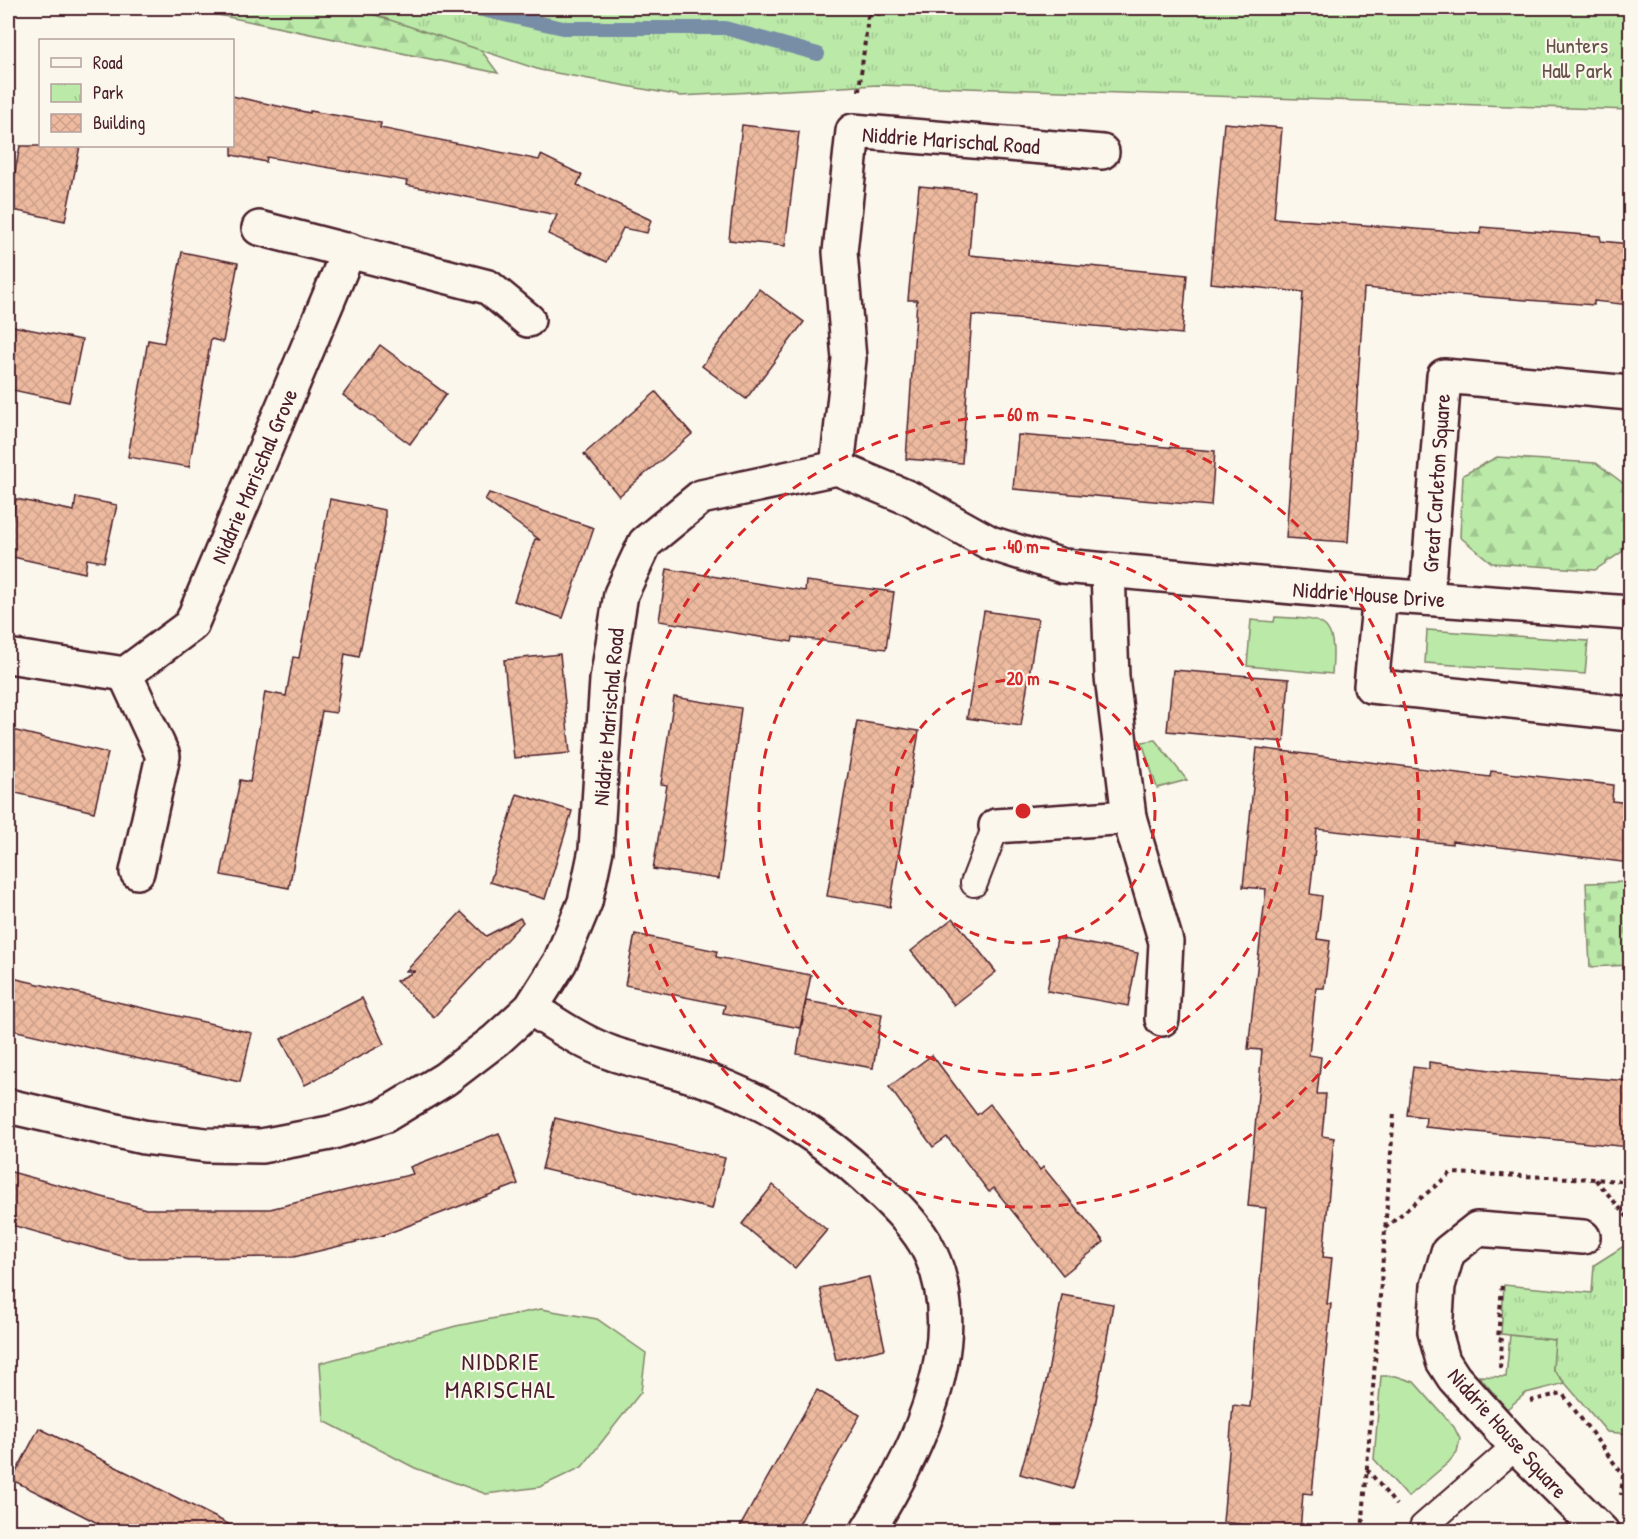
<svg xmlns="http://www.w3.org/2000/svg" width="1638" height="1539" font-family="'Patrick Hand',sans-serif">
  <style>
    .grass { fill: #bae9a8; stroke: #82846a; stroke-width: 1.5 }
    .forest { fill: url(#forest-firs); stroke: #82846a; stroke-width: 1.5 }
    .cemetery { fill: url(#cemetery-stones); stroke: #82846a; stroke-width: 1.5 }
    .park { fill: url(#park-tufts); stroke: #82846a; stroke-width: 1.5 }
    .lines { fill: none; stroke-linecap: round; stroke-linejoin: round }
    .stream { stroke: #788da6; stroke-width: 14 }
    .building { fill: url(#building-cross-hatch); stroke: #4a1f2b; stroke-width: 1.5 }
    .lane-casing { stroke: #4a1f2b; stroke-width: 30 }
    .street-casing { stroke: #4a1f2b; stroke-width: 38 }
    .path { stroke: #4a1f2b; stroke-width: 4; stroke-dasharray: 4.5 4.5; stroke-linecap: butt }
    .lane { stroke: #fbf7ec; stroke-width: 26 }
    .street { stroke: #fbf7ec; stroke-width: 33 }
    .ring { fill: none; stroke: #d62828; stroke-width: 3; stroke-dasharray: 10 8 }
    .labels { text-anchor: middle; stroke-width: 4.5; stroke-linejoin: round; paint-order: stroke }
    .park-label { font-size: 22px; fill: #66524a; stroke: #fbf7ec }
    .street-label { font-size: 22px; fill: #4a1f2b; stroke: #fbf7ec }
    .neighbourhood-label { font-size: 24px; letter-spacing: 1.5px; fill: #4a1f2b; stroke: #fbf7ec }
    .centre { fill: #d62828; stroke: #fbf7ec; stroke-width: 3 }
    .ring-label { font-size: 18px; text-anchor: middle; font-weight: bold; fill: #d62828; stroke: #fbf7ec; stroke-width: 4.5; stroke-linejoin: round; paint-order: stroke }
  </style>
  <defs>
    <pattern id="forest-firs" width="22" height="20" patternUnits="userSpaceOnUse" patternTransform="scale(1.5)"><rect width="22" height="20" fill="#bae9a8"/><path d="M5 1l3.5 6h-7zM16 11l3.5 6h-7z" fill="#a1c791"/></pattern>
    <pattern id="cemetery-stones" width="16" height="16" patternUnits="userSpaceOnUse" patternTransform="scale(1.5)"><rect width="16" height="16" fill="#bae9a8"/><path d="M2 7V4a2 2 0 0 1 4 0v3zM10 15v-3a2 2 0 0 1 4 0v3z" fill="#a1c791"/></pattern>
    <pattern id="park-tufts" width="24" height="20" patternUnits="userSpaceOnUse" patternTransform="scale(1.5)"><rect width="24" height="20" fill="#bae9a8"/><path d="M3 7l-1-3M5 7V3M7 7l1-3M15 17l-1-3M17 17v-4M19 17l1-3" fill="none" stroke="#a1c791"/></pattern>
    <pattern id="building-cross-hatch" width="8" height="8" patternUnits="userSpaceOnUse" patternTransform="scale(1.5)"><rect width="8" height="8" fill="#edba9f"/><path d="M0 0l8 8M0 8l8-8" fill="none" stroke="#cd9f89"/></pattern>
  </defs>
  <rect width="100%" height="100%" fill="#fbf7ec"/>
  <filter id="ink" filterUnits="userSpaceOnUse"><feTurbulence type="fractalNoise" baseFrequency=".0167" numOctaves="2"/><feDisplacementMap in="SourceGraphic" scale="12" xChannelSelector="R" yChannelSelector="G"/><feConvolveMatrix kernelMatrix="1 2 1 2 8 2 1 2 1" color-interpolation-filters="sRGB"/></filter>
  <g filter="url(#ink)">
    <!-- grass -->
    <g class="grass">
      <path d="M1275,617C1325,619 1337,618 1332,674L1247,666L1251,620L1274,622Z"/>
      <polygon points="1427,630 1588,641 1585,674 1425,663"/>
      <polygon points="1155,740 1187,780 1157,788 1142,742"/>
      <polygon points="541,1309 597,1319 646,1353 641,1392 582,1467 540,1487 486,1494 415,1468 324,1421 320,1363 456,1326"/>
      <polygon points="1510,1335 1556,1340 1553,1369 1565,1383 1526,1393 1507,1409 1479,1376 1506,1377"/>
      <polygon points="1381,1376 1396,1376 1414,1382 1454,1427 1460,1439 1457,1452 1449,1462 1408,1497 1374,1459"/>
    </g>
    <!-- forest -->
    <g class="forest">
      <polygon points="185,8 450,8 498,73"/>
      <polygon points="1497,457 1596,463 1627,486 1623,551 1595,570 1492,563 1460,537 1463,475"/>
    </g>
    <!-- cemetery -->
    <polygon class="cemetery" points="1630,882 1630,965 1590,967 1586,883"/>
    <!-- park -->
    <g class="park">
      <polygon points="354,8 1630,8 1630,110 878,85 681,96 540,70"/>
      <polygon points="1630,1242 1630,1434 1607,1432 1553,1369 1555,1340 1501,1334 1504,1285 1592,1293 1594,1265"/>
    </g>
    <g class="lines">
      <!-- stream -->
      <polyline class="stream" points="473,8 563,28 725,28 818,54"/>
    </g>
    <!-- building -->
    <g class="building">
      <polygon points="232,96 310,113 310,111 381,123 380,128 539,160 541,155 582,175 577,185 651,220 647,233 623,228 607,262 548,234 557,215 406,185 407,181 267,157 266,162 232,155"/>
      <polygon points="1224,123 1282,128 1274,218 1480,234 1481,227 1600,236 1601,241 1630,244 1630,305 1594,301 1594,305 1364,288 1348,542 1286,538 1303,292 1210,283"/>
      <polygon points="742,125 799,132 785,246 729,240"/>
      <polygon points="20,146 80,146 65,221 8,209"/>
      <polygon points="919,186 974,191 969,255 1187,275 1182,334 972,315 962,463 906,459 917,300 908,300"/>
      <polygon points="182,252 238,263 223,342 211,339 189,467 128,457 148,340 164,343"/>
      <polygon points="759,289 804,322 746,399 702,366"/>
      <polygon points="8,325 82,340 69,402 8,389"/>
      <polygon points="380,345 446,394 410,444 343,395"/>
      <polygon points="656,392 692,434 619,496 584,454"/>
      <polygon points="1018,435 1215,451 1211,506 1013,489"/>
      <polygon points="489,493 594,528 563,618 514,601 535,539 540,540 485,500"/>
      <polygon points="76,497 117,505 104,562 87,559 85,573 8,556 8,538 16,499 74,511"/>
      <polygon points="330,499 385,510 385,525 359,657 345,654 336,713 322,711 289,888 221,875 240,780 250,782 265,692 286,696 293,657 299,658"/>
      <polygon points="667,569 805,591 806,581 894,592 886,649 793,637 792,642 659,621"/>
      <polygon points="984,611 1038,619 1021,726 967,718"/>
      <polygon points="560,654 570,753 514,758 504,660"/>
      <polygon points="1173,670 1289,679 1284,742 1167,731"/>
      <polygon points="674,697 741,708 719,879 653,869 667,785 661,784"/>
      <polygon points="857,721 919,731 890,907 827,896"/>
      <polygon points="8,729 108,753 94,812 8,791"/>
      <polygon points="1257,748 1490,777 1491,771 1613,785 1612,801 1630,803 1630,863 1452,841 1452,844 1317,829 1310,894 1322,896 1317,939 1330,941 1324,988 1316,988 1309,1055 1321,1057 1317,1094 1326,1094 1322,1136 1334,1138 1323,1257 1332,1258 1327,1304 1331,1304 1312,1494 1303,1493 1300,1532 1246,1532 1246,1525 1223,1522 1233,1405 1250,1407 1266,1208 1248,1206 1262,1050 1248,1049 1266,889 1243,887"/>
      <polygon points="517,794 572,811 545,899 490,882"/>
      <polygon points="461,912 486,936 520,918 523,922 434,1017 396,981 416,971 406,971"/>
      <polygon points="953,918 996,972 954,1005 911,951"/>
      <polygon points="635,934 717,951 716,957 811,975 800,1028 723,1013 725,1005 625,985"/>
      <polygon points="1057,938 1138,953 1128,1006 1047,991"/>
      <polygon points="8,977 252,1033 240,1082 8,1029"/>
      <polygon points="362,998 384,1044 305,1085 281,1039"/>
      <polygon points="806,1001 882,1014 873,1068 797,1054"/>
      <polygon points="932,1055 977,1115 990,1104 1040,1170 1043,1167 1104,1242 1063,1275 994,1188 989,1192 947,1137 933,1147 889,1087"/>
      <polygon points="1429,1062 1498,1071 1630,1081 1630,1147 1425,1127 1426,1117 1407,1115 1413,1067 1429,1069"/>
      <polygon points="555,1118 725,1158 712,1209 542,1169"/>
      <polygon points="499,1133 518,1184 381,1236 294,1257 129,1258 8,1224 8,1171 146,1209 270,1209 413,1174 410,1167"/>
      <polygon points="773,1185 827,1230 795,1268 742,1224"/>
      <polygon points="869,1277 885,1349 836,1360 820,1288"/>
      <polygon points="1062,1295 1113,1304 1093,1417 1073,1489 1020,1474 1047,1378"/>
      <polygon points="817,1390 860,1415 804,1515 795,1532 737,1532"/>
      <polygon points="39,1428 140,1479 244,1532 115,1532 74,1511 12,1480"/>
    </g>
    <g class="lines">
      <defs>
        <g id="lane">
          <polyline points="974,883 996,826"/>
          <polyline points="1423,1527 1516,1446"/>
        </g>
        <g id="street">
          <polyline points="259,228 488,287 528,320"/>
          <polyline points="837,468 911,499 990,543 1063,566 1380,595 1630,613"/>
          <polyline points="837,468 849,359 840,252 853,131 1102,152"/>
          <polyline points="1380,595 1371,686 1630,714"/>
          <polyline points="1427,598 1444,376 1630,393"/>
          <polyline points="8,656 125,674 191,625 349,250"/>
          <polyline points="125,674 163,756 137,872"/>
          <polyline points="1129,817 1166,942 1162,1019"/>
          <polyline points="996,826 1129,817 1112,677 1108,572"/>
          <path d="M531,1008C556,1025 585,1044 614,1054C652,1066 690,1073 727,1088C776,1108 825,1140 864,1176C885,1196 910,1218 925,1243C976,1333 917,1453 867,1532"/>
          <polyline points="8,1106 143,1137 206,1145 261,1146 330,1133 384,1116 445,1079 496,1040 531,1008 560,962 585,902 596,850 607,680 621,594 645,543 701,497 837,468"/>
          <polyline points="1583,1237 1477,1229 1448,1252 1438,1286 1435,1332 1443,1361 1454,1378 1516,1446 1602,1532"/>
        </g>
      </defs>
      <!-- lane casing -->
      <use href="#lane" class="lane-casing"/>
      <!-- street casing -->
      <use href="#street" class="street-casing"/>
      <!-- path -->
      <g class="path">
        <polyline points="868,16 906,8"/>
        <polyline points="859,91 869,8"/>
        <polyline points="1630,1182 1595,1179 1630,1220"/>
        <polyline points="1385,1228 1451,1173 1595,1179"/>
        <polyline points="1500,1368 1502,1340 1498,1339 1502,1284"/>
        <polyline points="1530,1401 1562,1393 1623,1475 1621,1495"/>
        <polyline points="1367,1469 1396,1505"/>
        <polyline points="1622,1489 1630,1483"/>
        <polyline points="1362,1532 1394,1113"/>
      </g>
      <!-- lane -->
      <use href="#lane" class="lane"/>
      <!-- street -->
      <use href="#street" class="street"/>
    </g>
  </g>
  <!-- distance rings -->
  <g class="ring">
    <circle cx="1023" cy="811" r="132"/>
    <circle cx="1023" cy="811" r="264"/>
    <circle cx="1023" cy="811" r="396"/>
  </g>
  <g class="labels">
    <!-- park labels -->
    <g class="park-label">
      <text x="1577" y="53">Hunters<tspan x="1577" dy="25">Hall Park</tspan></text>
    </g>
    <!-- street labels -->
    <g class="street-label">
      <text transform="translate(951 140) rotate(4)" y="8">Niddrie Marischal Road</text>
      <text transform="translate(254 476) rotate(-67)" y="8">Niddrie Marischal Grove</text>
      <text transform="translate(1436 483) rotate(-86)" y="8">Great Carleton Square</text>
      <text transform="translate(1369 594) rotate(4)" y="8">Niddrie House Drive</text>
      <text transform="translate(608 717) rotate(-85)" y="8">Niddrie Marischal Road</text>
      <text transform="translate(1508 1433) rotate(48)" y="8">Niddrie House Square</text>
    </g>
    <!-- neighbourhood labels -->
    <g class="neighbourhood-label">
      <text x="501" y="1370">NIDDRIE<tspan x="501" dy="28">MARISCHAL</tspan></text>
    </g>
  </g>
  <circle cx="1023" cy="811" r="9" class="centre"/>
  <g class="ring-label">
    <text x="1023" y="421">60 m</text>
    <text x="1023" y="553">40 m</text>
    <text x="1023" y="685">20 m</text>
  </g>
  <!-- margin -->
  <rect width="1638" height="1539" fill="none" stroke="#fbf7ec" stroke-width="30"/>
  <rect x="15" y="15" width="1608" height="1509" fill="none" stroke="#4a1f2b" stroke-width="2" filter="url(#ink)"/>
  <!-- legend -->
  <rect x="39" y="39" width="195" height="108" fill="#fbf7ec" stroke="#b4a19f" stroke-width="1.5"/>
  <rect x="51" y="58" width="30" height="9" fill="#fbf7ec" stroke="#b4a19f" stroke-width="1.5"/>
  <text x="93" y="69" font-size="18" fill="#4a1f2b">Road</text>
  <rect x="51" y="84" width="30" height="18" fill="url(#park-tufts)" stroke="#b4a19f" stroke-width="1.5"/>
  <text x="93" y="99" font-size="18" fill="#4a1f2b">Park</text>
  <rect x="51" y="114" width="30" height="18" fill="url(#building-cross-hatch)" stroke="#b4a19f" stroke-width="1.5"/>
  <text x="93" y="129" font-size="18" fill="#4a1f2b">Building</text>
</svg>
